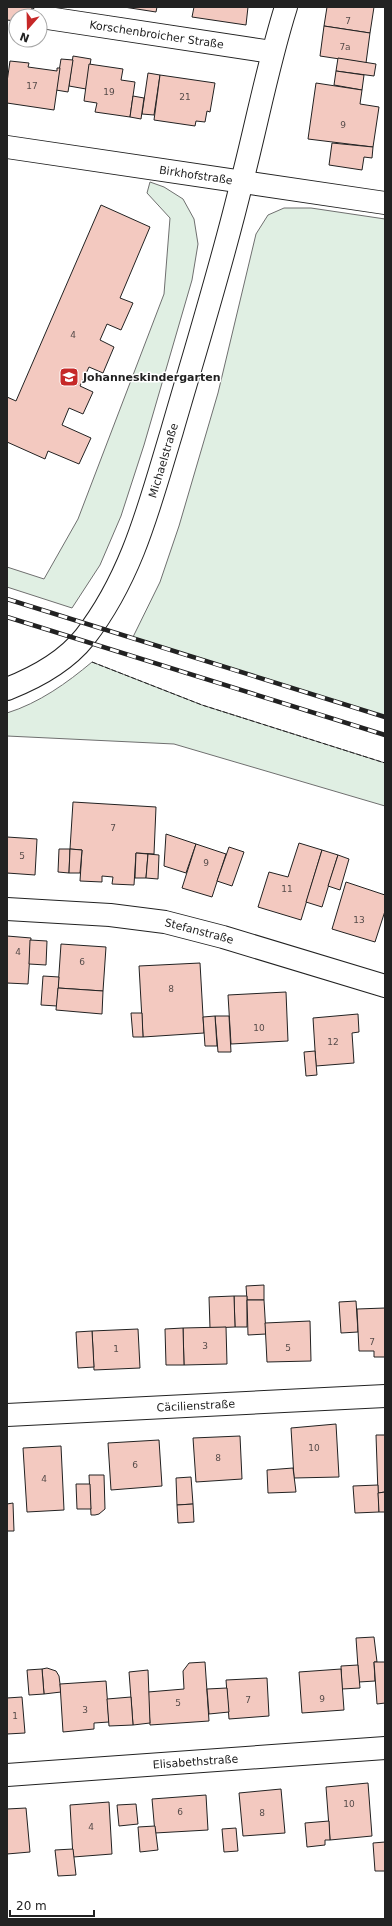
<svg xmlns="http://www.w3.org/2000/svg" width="392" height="1926" font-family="'DejaVu Sans',sans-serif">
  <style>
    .green { fill: #e0efe3; stroke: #6f6f6f }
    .building { fill: #f3c9c0; stroke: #222 }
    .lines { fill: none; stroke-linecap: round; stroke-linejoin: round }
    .minor-casing { stroke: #222; stroke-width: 24 }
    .minor { stroke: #fff; stroke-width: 22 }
    .rail-casing { stroke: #222; stroke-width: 4.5 }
    .rail { stroke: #fff; stroke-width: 3; stroke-dasharray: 9; stroke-linecap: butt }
    .fence { stroke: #222; stroke-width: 1; stroke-dasharray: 5 2; stroke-linecap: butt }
    .labels { text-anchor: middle; stroke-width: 3; stroke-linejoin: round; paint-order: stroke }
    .number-label { font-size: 9px; fill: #564c4a }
    .street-label { font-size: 11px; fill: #222; stroke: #fff }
    .poi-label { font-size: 11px; font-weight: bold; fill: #222; stroke: #fff; text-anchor: start }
  </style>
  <rect width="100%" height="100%" fill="#fff"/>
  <!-- green -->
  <g class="green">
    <polygon points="150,182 164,187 183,199 194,219 198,244 192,280 144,445 121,516 100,565 72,608 7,587 7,567 44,579 78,519 164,294 170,218 147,193"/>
    <polygon points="284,208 311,208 385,219 385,716 133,637 160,582 179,526 218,393 256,234 268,215"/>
    <path d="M92,662L202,705L385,763V806L174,744L7,736V713C39,703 67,683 92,662Z"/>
  </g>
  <!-- building -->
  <g class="building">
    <polygon points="7,7 32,7 31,16 16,16 16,21 7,20"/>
    <polygon points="124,7 157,7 156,12"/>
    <polygon points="194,7 248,7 246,25 192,17"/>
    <polygon points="327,7 374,7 370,33 324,26"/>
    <polygon points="324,26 370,33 366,63 320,56"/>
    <polygon points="73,56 91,59 86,89 69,86"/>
    <polygon points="338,58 376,64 374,76 336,71"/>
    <polygon points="61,59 73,60 68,92 56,90"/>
    <polygon points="10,61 29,63 28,67 57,71 57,68 60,68 54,110 7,103 7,82"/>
    <polygon points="89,64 123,69 121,80 135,82 130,117 95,112 97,103 84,101"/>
    <polygon points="336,71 364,75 362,90 334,85"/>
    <polygon points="148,73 160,75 154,115 142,114"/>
    <polygon points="160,75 215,83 210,112 207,111 205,122 196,121 195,126 154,120"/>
    <polygon points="316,83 362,90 360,104 379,107 373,147 308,139"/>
    <polygon points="133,96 144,98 141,119 130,117"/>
    <polygon points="332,143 373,147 372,158 364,157 362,170 329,165"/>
    <polygon points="101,205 150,227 120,298 133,303 121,330 107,324 100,340 114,347 103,373 89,367 80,386 93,392 83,414 69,408 62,425 91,438 79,464 48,451 45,459 7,442 7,397 16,401"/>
    <polygon points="73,802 156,807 154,854 136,853 134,885 112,884 113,877 102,876 102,882 80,881 82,850 70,849"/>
    <polygon points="166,834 196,844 186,873 164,866"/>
    <polygon points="7,837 37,839 35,875 7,873"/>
    <polygon points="299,843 322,850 301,920 258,907 269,872 288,877"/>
    <polygon points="196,844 226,854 212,897 182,888"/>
    <polygon points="229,847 244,852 232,886 217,881"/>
    <polygon points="59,849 70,849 69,873 58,872"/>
    <polygon points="70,849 82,850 80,873 69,873"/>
    <polygon points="322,850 338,855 322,907 306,902"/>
    <polygon points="136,853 148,854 146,878 135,878"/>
    <polygon points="148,854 159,855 158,879 146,878"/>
    <polygon points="338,855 349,859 340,890 328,886"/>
    <polygon points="346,882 385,895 385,911 375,942 332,929"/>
    <polygon points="7,936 31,938 28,984 7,983"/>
    <polygon points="30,940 47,941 46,965 29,964"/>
    <polygon points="61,944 106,947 103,991 58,988"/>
    <polygon points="200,963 204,1033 143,1037 139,966"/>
    <polygon points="43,976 59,977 57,1006 41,1005"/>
    <polygon points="58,988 103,991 102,1014 56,1010"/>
    <polygon points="286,992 288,1041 231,1044 228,995"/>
    <polygon points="131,1013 142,1013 143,1037 133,1037"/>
    <polygon points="358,1014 359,1032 352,1033 354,1063 316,1066 313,1018"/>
    <polygon points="215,1016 229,1016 231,1052 218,1052"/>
    <polygon points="215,1016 217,1046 205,1046 203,1017"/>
    <polygon points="315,1051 317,1075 306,1076 304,1052"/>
    <polygon points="264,1285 264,1300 247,1300 246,1286"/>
    <polygon points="234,1296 247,1296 247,1327 235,1327"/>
    <polygon points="234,1296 235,1327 210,1328 209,1297"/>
    <polygon points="247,1300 264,1300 266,1334 248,1335"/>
    <polygon points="356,1301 358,1332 341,1333 339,1302"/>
    <polygon points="385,1308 385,1357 374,1357 374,1351 359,1351 357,1309"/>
    <polygon points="310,1321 311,1361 267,1362 265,1323"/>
    <polygon points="226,1327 227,1364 184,1365 183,1328"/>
    <polygon points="183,1328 184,1365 166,1365 165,1329"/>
    <polygon points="138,1329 140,1368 94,1370 92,1331"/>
    <polygon points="92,1331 94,1367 78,1368 76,1332"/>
    <polygon points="336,1424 339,1477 294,1478 291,1428"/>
    <polygon points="376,1435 385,1435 385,1492 378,1493"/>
    <polygon points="240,1436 242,1479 196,1482 193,1438"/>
    <polygon points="159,1440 162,1486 111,1490 108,1443"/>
    <polygon points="61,1446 64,1510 27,1512 23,1448"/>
    <polygon points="293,1468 296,1492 268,1493 267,1470"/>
    <polygon points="89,1475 104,1475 105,1509 99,1514 95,1515 91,1515"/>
    <polygon points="191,1477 193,1504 177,1505 176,1478"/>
    <polygon points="76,1484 90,1484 91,1509 77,1509"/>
    <polygon points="378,1485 379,1512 355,1513 353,1486"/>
    <polygon points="385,1492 385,1512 379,1512 378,1493"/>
    <polygon points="13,1503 14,1531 7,1531 7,1504"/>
    <polygon points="193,1504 194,1522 178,1523 177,1505"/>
    <polygon points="374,1637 377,1662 374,1662 375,1681 359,1682 356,1638"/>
    <polygon points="205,1662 209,1721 150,1725 148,1692 184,1689 183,1671 189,1663"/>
    <polygon points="374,1662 385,1662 385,1703 377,1704"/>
    <polygon points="358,1665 360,1688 342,1689 341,1666"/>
    <polygon points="47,1668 56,1671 59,1676 61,1692 44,1694 42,1669"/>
    <polygon points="42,1669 44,1694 29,1695 27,1670"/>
    <polygon points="341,1669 344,1710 302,1713 299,1672"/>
    <polygon points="148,1670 150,1723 133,1725 129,1672"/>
    <polygon points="267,1678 269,1716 229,1719 226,1680"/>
    <polygon points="106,1681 109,1722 94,1723 94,1729 63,1732 60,1684"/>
    <polygon points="227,1688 229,1712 209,1714 207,1689"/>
    <polygon points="22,1697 25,1733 7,1734 7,1698"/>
    <polygon points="131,1697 133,1725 109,1726 107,1699"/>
    <polygon points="368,1783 372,1836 330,1840 326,1787"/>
    <polygon points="281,1789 285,1833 243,1836 239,1793"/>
    <polygon points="206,1795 208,1830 155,1833 152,1799"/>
    <polygon points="109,1802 112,1854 73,1857 70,1805"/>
    <polygon points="136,1804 138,1824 119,1826 117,1805"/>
    <polygon points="26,1808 30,1852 7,1854 7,1809"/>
    <polygon points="329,1821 330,1840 325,1840 325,1845 307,1847 305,1823"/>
    <polygon points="155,1826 158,1850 140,1852 138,1827"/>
    <polygon points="236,1828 238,1851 224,1852 222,1829"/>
    <polygon points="385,1842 385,1871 375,1871 373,1843"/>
    <polygon points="73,1849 76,1875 58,1876 55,1850"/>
  </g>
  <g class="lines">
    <defs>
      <g id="minor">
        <path id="s1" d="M41,17L272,52"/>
        <path id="s2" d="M7,147L385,203"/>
        <path id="s3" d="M7,689C35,678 66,661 85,637C133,575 150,503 172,431C196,348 222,265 242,181C257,123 268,64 286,7"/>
        <path id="s4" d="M7,909L110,915L165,922L223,937L385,986"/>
        <path id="s5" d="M7,1415L385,1396"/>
        <path id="s6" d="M7,1775L385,1748"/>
      </g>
    </defs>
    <!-- minor casing -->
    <use href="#minor" class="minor-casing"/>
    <!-- minor -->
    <use href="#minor" class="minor"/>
    <defs>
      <g id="rail">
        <polyline points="7,599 385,717"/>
        <polyline points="7,617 385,735"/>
      </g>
    </defs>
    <!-- rail casing -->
    <use href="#rail" class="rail-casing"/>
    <!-- rail -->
    <use href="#rail" class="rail"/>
    <!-- fence -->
    <polyline class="fence" points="92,662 202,705 385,763"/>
  </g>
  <!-- icons -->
  <defs>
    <symbol id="school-square" viewBox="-11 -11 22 22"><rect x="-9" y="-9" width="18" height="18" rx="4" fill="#c62828" stroke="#fff"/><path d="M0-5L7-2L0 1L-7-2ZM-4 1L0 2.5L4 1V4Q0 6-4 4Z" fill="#fff"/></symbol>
  </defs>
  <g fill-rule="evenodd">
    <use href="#school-square" x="58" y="366" width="22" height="22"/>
  </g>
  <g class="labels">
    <!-- number labels -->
    <g class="number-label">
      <text x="348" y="24">7</text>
      <text x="345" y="50">7a</text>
      <text x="32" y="89">17</text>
      <text x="109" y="95">19</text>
      <text x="185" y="100">21</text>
      <text x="343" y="128">9</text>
      <text x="73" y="338">4</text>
      <text x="113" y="831">7</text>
      <text x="22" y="859">5</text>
      <text x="206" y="866">9</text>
      <text x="287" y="892">11</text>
      <text x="359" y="923">13</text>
      <text x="18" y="955">4</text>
      <text x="82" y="965">6</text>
      <text x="171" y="992">8</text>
      <text x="259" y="1031">10</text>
      <text x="333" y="1045">12</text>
      <text x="372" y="1345">7</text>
      <text x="205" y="1349">3</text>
      <text x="288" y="1351">5</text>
      <text x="116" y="1352">1</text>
      <text x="314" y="1451">10</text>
      <text x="218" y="1461">8</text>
      <text x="135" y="1468">6</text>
      <text x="44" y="1482">4</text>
      <text x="322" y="1702">9</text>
      <text x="248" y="1703">7</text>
      <text x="178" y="1706">5</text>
      <text x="85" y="1713">3</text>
      <text x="15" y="1719">1</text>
      <text x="349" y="1807">10</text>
      <text x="180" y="1815">6</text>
      <text x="262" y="1816">8</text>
      <text x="91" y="1830">4</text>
    </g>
    <!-- street labels -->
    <g class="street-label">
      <text dy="4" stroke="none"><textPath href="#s1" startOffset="117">Korschenbroicher Straße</textPath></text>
      <text dy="4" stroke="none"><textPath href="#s2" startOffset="191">Birkhofstraße</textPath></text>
      <text dy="4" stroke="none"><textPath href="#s3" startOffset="289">Michaelstraße</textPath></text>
      <text dy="4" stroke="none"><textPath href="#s4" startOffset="194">Stefanstraße</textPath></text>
      <text dy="4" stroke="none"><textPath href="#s5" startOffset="189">Cäcilienstraße</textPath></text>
      <text dy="4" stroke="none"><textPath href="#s6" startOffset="189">Elisabethstraße</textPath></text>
    </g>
    <!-- poi labels -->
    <g class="poi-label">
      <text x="83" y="381">Johanneskindergarten</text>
    </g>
  </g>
  <!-- border -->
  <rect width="392" height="1926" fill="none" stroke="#222222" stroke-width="16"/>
  <!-- north arrow -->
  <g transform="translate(28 28) rotate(200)"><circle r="19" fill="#ffffff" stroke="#a7a7a7"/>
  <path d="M0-3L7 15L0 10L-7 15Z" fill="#c62828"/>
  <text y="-6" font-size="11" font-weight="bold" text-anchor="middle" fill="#222222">N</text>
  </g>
  <!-- scale -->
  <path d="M10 1910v6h84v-6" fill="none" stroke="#222222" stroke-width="2"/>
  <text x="16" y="1910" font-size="12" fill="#222222" stroke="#ffffff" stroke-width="3" paint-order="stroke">20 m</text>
</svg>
